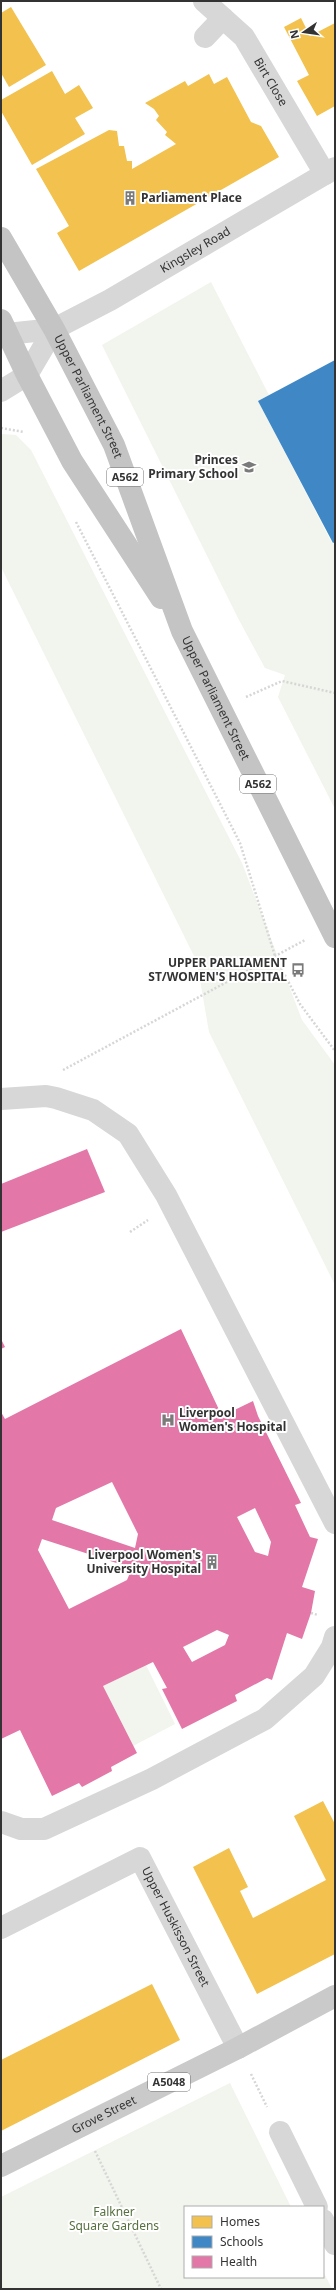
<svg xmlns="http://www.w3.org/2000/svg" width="336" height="2290" font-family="'Noto Sans',sans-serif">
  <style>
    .green { fill: #f1f5ed }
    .homes { fill: #f2c14e }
    .schools { fill: #3f88c5 }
    .health { fill: #e377a8; fill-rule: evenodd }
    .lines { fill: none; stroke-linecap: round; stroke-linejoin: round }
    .path { stroke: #d6d6d6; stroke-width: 2.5; stroke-dasharray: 2 2; stroke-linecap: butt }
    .minor { stroke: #d7d7d7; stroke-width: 22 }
    .major { stroke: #cacaca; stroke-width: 22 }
    .highway { stroke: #c4c4c4; stroke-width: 22 }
    .labels { text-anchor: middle; stroke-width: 4; stroke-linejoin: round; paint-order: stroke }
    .shield { fill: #fff; stroke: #707070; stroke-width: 1 }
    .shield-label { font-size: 11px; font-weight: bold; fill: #333 }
    .street-label { font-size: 12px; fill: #333; stroke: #fff }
    .poi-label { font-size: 12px; font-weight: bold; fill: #333; stroke: #fff; text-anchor: end }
    .park-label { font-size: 12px; fill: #56703f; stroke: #fff }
  </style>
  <rect width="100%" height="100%" fill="#fff"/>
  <!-- green -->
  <g class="green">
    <polygon points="211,282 269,395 258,401 332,543 335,542 335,809 278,697 285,675 265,668 239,620 102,345"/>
    <polygon points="1,434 16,435 31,450 242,863 302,1020 335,1065 335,1285 209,1032 197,962 1,567"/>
    <polygon points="146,1665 175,1724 133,1746 103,1686"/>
    <polygon points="230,2083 291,2207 185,2207 185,2277 323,2277 323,2271 332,2289 1,2289 1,2197"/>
  </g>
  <!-- homes -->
  <g class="homes">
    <polygon points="11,7 46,65 9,87 1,73 1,13"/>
    <polygon points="301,18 310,36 335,23 335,106 317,116 297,81 309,75 284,27"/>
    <polygon points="52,71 65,94 79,85 93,108 75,118 85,134 32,165 1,111 1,100"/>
    <polygon points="209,74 214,84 227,77 251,122 261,126 279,157 79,271 57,233 69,226 36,169 109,130 117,131 119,146 124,146 127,161 132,161 132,169 176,144 165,135 167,132 156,120 159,116 154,109 145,103 185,81 188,86"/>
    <polygon points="323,1801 335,1824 335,1954 257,1994 193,1867 229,1848 248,1887 240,1891 253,1918 326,1880 294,1816"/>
    <polygon points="152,1984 180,2040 1,2131 1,2060"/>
  </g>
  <!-- schools -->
  <polygon class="schools" points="335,360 335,542 333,543 258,401"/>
  <!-- health -->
  <g class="health">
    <polygon points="87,1149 105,1192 1,1232 1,1184"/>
    <path d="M181,1329L222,1416L253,1401L258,1416L301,1503L295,1505L310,1537L318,1539L302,1587L315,1591L311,1613L302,1639L287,1633L272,1680L267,1678L235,1695L237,1701L182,1729L162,1689L167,1688L153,1662L103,1686L137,1753L111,1767L112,1771L82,1787L79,1783L52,1796L20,1730L1,1739V1412L5,1419ZM112,1482L138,1534L135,1548L52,1520L56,1508ZM255,1508L271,1542L268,1556L255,1552L237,1517ZM42,1539L132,1568L127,1580L69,1609L38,1550ZM217,1630L229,1635L225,1645L192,1662L183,1647Z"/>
    <polygon points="1,1339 5,1347 1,1349"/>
  </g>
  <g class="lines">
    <!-- path -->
    <g class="path">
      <polyline points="1,428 24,432"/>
      <polyline points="76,522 240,843 275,956 300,1004 335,1051"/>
      <polyline points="246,697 282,681 335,693"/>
      <polyline points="63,1070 305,940"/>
      <polyline points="130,1232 148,1220"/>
      <polyline points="311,1613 318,1615"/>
      <polyline points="251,2074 267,2107"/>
      <polyline points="95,2151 161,2289"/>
    </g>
    <!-- minor -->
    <g class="minor">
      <path id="s1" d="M204,1L244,37L325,174"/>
      <polyline points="205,37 223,18"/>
      <path id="s2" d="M1,337L7,334L54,329L110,300L335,168"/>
      <polyline points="1,391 27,375 54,329"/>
      <polyline points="1,1099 46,1096 56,1098 93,1110 128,1134 166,1195 335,1523"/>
      <polyline points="1,1822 21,1829 44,1829 152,1779 265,1719 314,1676 332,1647 335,1637"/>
      <path id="s3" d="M1,1928L140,1858L238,2048"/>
      <polyline points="280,2132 317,2207"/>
      <polyline points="323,2220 335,2244"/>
    </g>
    <!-- major -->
    <path class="major" id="s4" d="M1,2166L238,2048L335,1996"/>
    <!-- highway -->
    <g class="highway">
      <path id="s5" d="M1,238L54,329L114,445L182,631L335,937"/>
      <polyline points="1,320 27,375 72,461 161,598"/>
    </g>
  </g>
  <!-- icons -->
  <defs>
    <symbol id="building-bare" viewBox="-9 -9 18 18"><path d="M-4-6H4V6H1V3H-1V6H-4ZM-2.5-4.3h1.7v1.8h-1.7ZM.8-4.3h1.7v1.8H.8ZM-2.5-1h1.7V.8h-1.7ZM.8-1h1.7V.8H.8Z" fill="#7a7a7a" stroke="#fff" stroke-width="2.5" paint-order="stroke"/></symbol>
    <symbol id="school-bare" viewBox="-9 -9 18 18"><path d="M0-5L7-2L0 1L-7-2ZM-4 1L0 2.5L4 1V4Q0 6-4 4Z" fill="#7a7a7a" stroke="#fff" stroke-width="2.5" paint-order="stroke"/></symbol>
    <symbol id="bus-bare" viewBox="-9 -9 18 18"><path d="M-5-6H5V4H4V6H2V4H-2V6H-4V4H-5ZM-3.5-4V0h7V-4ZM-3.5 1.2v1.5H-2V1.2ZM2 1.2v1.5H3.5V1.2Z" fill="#7a7a7a" stroke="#fff" stroke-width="2.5" paint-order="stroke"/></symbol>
    <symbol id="hospital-bare" viewBox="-9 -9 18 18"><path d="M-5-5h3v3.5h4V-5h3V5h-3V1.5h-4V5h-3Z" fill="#7a7a7a" stroke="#fff" stroke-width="2.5" paint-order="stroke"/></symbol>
  </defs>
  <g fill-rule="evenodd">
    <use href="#building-bare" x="120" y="188" width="20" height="20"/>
    <use href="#school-bare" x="239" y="457" width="20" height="20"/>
    <use href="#bus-bare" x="288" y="960" width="20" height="20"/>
    <use href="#hospital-bare" x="158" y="1410" width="20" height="20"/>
    <use href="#building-bare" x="202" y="1552" width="20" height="20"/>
  </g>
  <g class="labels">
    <!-- shield labels -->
    <g class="shield">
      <rect x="107" y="468" width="36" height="18" rx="3"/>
      <rect x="240" y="775" width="36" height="18" rx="3"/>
      <rect x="148" y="2073" width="42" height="18" rx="3"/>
    </g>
    <g class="shield-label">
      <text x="125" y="481">A562</text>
      <text x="258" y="788">A562</text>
      <text x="169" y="2086">A5048</text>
    </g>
    <!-- street labels -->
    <g class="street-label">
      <text dy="4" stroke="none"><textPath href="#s1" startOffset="106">Birt Close</textPath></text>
      <text dy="4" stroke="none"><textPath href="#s2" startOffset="216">Kingsley Road</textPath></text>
      <text dy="4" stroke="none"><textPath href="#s5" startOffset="181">Upper Parliament Street</textPath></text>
      <text dy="4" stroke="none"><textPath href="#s5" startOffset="509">Upper Parliament Street</textPath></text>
      <text dy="4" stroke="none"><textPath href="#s3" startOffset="233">Upper Huskisson Street</textPath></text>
      <text dy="4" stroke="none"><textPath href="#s4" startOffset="115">Grove Street</textPath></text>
    </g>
    <!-- poi labels -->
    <g class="poi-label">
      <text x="141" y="202" text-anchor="start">Parliament Place</text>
      <text x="238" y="464">Princes<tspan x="238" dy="14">Primary School</tspan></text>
      <text x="287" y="967">UPPER PARLIAMENT<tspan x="287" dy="14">ST/WOMEN'S HOSPITAL</tspan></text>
      <text x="179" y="1417" text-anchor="start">Liverpool<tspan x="179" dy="14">Women's Hospital</tspan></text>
      <text x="201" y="1559">Liverpool Women's<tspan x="201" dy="14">University Hospital</tspan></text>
    </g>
    <!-- park labels -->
    <g class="park-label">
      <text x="114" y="2216">Falkner<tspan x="114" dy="14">Square Gardens</tspan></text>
    </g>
  </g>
  <!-- border -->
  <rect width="336" height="2290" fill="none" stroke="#333333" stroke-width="4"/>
  <!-- legend -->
  <rect x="184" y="2206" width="140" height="72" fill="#ffffff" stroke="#adadad"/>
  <rect x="192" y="2216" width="20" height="12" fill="#f2c14e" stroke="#adadad"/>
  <text x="220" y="2226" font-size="12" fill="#333333">Homes</text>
  <rect x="192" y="2236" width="20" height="12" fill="#3f88c5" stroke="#adadad"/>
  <text x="220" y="2246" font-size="12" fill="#333333">Schools</text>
  <rect x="192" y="2256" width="20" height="12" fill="#e377a8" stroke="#adadad"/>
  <text x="220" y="2266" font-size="12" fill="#333333">Health</text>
  <!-- north arrow -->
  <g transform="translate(304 32) rotate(257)" stroke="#ffffff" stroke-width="3" paint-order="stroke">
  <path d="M0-3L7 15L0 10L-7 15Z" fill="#333333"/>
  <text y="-6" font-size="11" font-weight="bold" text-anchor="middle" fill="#333333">N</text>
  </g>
</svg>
